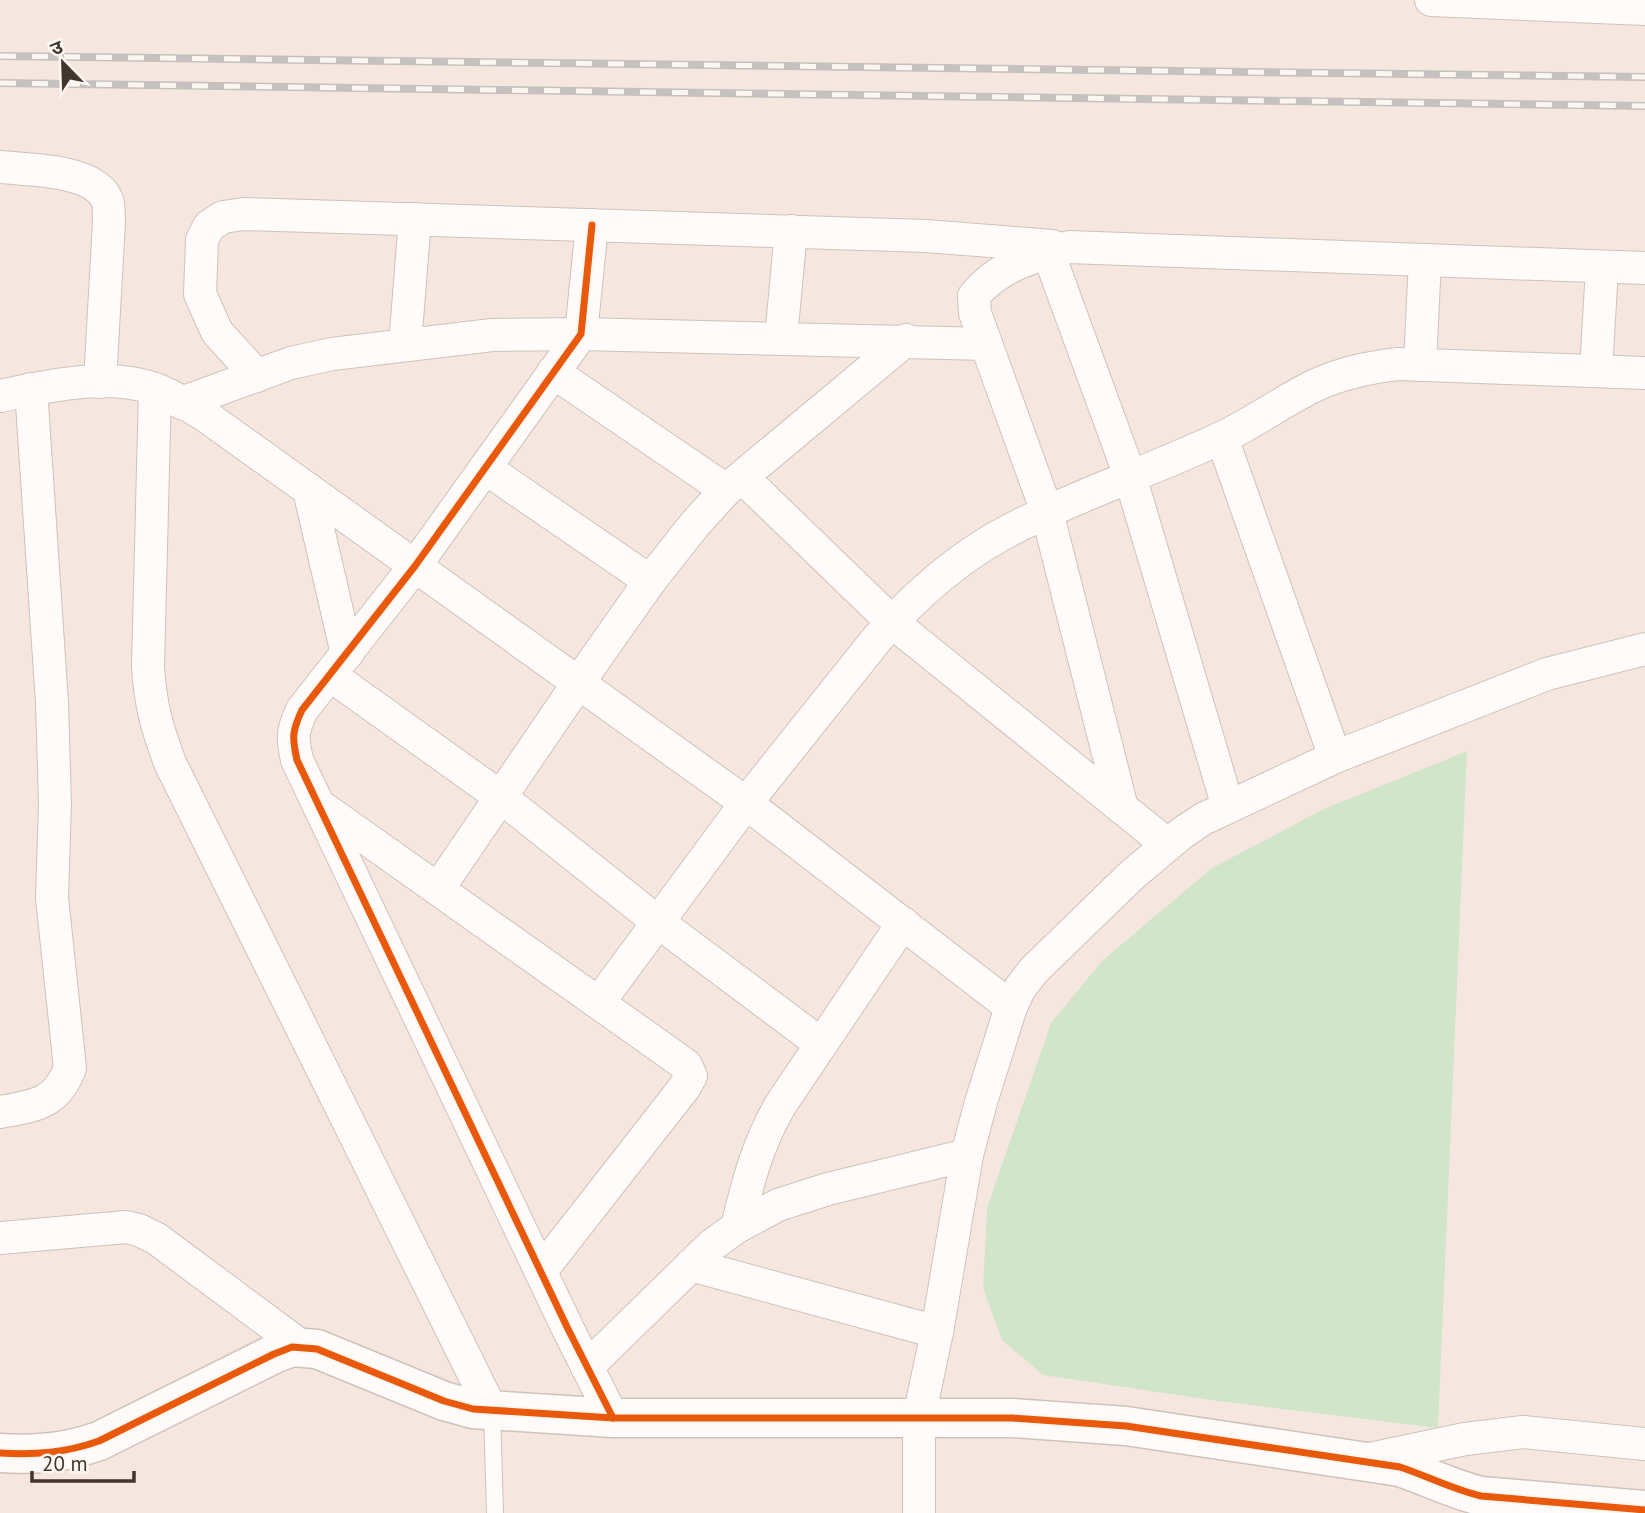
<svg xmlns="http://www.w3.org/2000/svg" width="1645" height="1513" font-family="'PT Sans','Noto Sans Devanagari',sans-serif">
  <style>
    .green { fill: #d1e5ca }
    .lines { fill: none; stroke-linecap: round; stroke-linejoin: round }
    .service-casing { stroke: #cec3bb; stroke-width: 18 }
    .minor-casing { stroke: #cec3bb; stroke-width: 34 }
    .tertiary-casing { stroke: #cec3bb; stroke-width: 41 }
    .service { stroke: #fefbfa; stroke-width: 16 }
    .minor { stroke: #fefbfa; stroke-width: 32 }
    .tertiary { stroke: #fefbfa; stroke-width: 38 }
    .rail-casing { stroke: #c5c1be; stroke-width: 8 }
    .rail { stroke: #fcf6f2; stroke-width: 5; stroke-dasharray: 16; stroke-linecap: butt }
    .cycleway-casing { stroke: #fcf6f2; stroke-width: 11 }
    .cycleway { stroke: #e8590c; stroke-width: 7 }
  </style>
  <rect width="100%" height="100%" fill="#f5e7df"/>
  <!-- green -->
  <polygon class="green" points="1467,751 1438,1428 1218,1401 1043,1375 1002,1340 983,1288 987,1208 1051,1023 1102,961 1212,868 1324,809"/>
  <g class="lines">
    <defs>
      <polyline id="service" points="492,1411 495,1513"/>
      <g id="minor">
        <polyline points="1431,0 1645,9"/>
        <path d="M0,167C28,170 95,169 107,200C110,206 108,216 109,222L100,382"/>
        <path d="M592,225L581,334L415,566L302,710C292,731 292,738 297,760L568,1329L613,1418"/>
        <polyline points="1048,252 1130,476 1228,807"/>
        <polyline points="781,338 791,231"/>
        <polyline points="405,345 415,219"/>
        <polyline points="1420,365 1425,260"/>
        <polyline points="1596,371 1602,268"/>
        <polyline points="553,372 726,490"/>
        <polyline points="257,376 217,332 200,294 202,240 209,226 223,217 244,214 926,236 1052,246"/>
        <path d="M155,389L148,666C150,704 157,728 170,763L492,1411"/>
        <path d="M0,396C48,386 108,372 155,389C172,395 188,406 203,414L746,803L1011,1007"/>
        <polyline points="181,403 291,363 332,354 492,335 581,334 986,344"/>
        <polyline points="1222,438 1335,757"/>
        <polyline points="485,468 650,581"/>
        <polyline points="742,477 892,622 1168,845"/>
        <polyline points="309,490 347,654"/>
        <polyline points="330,675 502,798 658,922 821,1044"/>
        <polyline points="319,805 686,1065 691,1076 684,1088 541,1271"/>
        <path d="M1122,808L1047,512L975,313L974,296C997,267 1033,256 1069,247L1645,268"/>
        <polyline points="438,889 579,682 650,581 695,524 726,490 906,340"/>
        <path d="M599,1002L746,803L877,639C911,600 953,562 999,536C1070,497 1149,472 1223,437C1255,422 1284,400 1316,385C1342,373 1370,367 1399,364L1645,373"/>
        <path d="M0,1112C34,1106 57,1104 70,1068L52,898L55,804L52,703L31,389"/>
        <path d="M737,1227C748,1182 757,1145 781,1104L903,923"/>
        <polyline points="0,1238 126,1227 139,1230 157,1239 305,1349"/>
        <polyline points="691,1265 937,1332"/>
        <polyline points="587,1367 712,1245 737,1227 778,1205 828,1189 967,1155"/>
        <polyline points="1370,1459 1465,1439 1523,1432 1645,1444"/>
        <polyline points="919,1513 919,1417 937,1332 967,1155 981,1102 1011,1007 1020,988 1034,970 1132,875 1182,833 1203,819 1335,757 1547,674 1645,649"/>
      </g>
      <path id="tertiary" d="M0,1453C36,1455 65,1453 99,1441L274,1354L292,1347L317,1349L444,1401L473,1409L613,1418H1012L1126,1426L1400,1467C1427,1476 1454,1490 1481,1496L1645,1510"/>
    </defs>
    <!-- service casing -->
    <use href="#service" class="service-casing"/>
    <!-- minor casing -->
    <use href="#minor" class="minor-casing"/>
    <!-- tertiary casing -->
    <use href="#tertiary" class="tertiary-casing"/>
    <!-- service -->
    <use href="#service" class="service"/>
    <!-- minor -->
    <use href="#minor" class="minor"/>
    <!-- tertiary -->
    <use href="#tertiary" class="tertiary"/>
    <defs>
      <g id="rail">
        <polyline points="0,56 1645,77"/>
        <polyline points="0,83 1645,106"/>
      </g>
    </defs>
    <!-- rail casing -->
    <use href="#rail" class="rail-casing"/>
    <!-- rail -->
    <use href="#rail" class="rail"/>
    <defs>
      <g id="cycleway">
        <path d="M592,225L581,334L415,566L302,710C292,731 292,738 297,760L568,1329L613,1418"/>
        <path d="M0,1453C36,1455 65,1453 99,1441L274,1354L292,1347L317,1349L444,1401L473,1409L613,1418H1012L1126,1426L1400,1467C1427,1476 1454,1490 1481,1496L1645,1510"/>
      </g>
    </defs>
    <!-- cycleway casing -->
    <use href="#cycleway" class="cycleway-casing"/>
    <!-- cycleway -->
    <use href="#cycleway" class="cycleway"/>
  </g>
  <!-- north arrow -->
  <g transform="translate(63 63) rotate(337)" stroke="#fcf6f2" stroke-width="5" paint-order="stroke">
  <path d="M0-5L12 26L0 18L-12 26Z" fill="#41352e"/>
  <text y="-10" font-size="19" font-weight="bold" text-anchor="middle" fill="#41352e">उ</text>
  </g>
  <!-- scale -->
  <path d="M32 1471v10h102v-10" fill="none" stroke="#41352e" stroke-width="3.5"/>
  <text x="42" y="1471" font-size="21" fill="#41352e" stroke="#fcf6f2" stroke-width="5" paint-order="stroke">20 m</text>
</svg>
